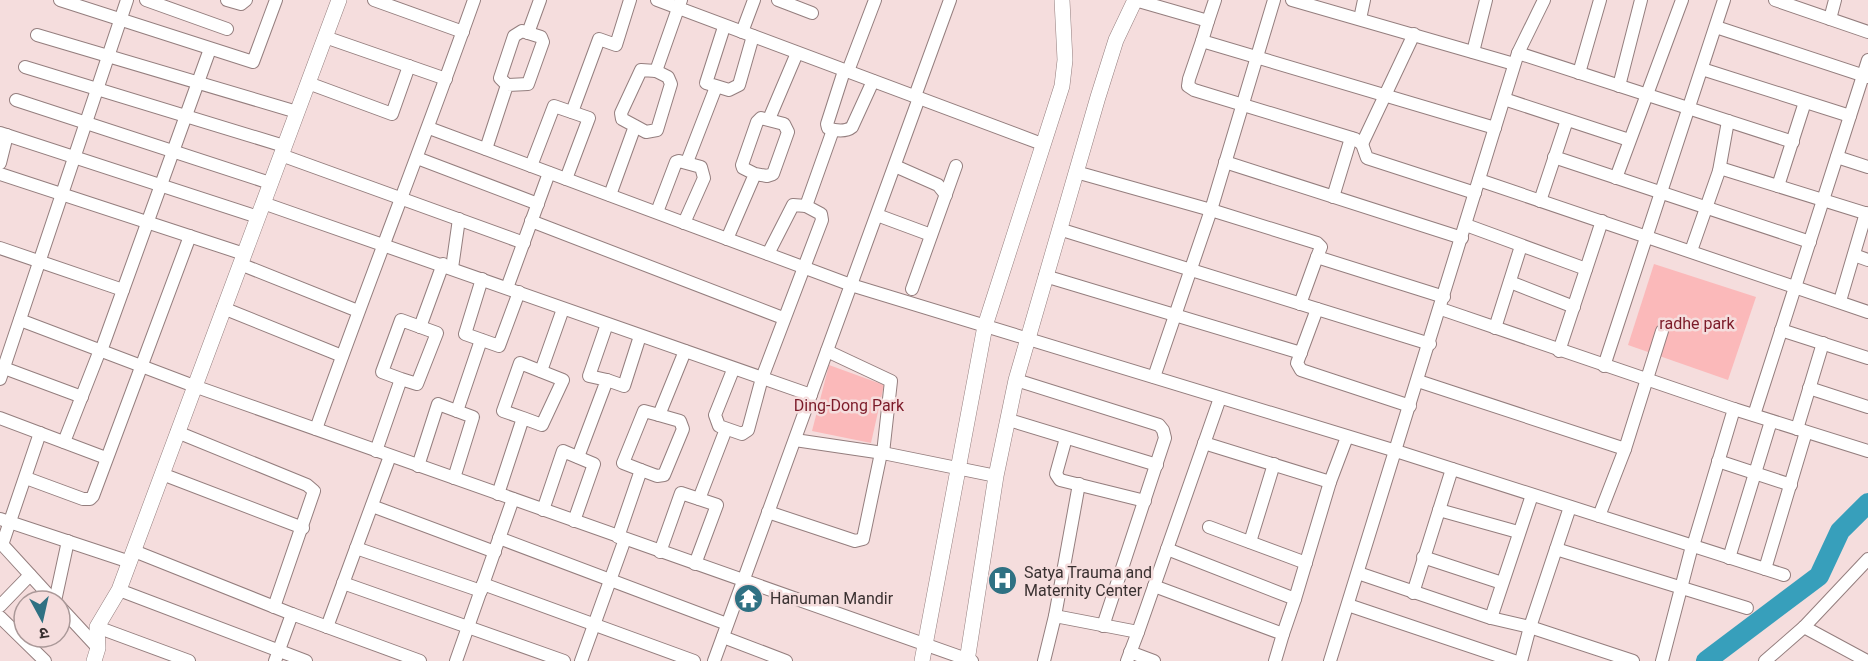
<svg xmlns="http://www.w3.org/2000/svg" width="1868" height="661" font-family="Roboto,'Noto Sans Devanagari',sans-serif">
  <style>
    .green { fill: #fbb9ba }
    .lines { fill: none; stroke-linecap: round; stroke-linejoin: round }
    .river { stroke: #379fbb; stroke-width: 20 }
    .minor-casing { stroke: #947e7e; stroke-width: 14 }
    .tertiary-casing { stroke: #947e7e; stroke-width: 16 }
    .minor { stroke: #fff; stroke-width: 12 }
    .tertiary { stroke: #fff; stroke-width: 15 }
    .labels { text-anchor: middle; stroke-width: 5; stroke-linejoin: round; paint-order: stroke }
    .park-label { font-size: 16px; fill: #7c1b29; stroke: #f5dddd }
    .poi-label { font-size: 16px; fill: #3a3131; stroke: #f5dddd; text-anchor: start }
  </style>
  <rect width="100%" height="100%" fill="#f5dddd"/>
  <!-- green -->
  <g class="green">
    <polygon points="1654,264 1756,297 1728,380 1628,345"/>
    <polygon points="829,365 884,385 871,443 812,431"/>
  </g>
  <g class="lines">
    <!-- river -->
    <polyline class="river" points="1706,661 1819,576 1840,531 1868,503"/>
    <defs>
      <g id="minor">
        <polyline points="60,0 253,62 276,0"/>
        <polyline points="146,0 227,29"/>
        <polyline points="227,0 241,4 246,0"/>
        <polyline points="374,0 463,32"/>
        <polyline points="657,0 1042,144"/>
        <polyline points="778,0 812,13"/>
        <polyline points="1135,0 1208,21 1202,41 1495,128"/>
        <polyline points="1292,0 1514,64"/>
        <polyline points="1775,0 1868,32"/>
        <polyline points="1360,19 1364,0"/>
        <polyline points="1830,19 1835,0"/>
        <polyline points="1208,21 1215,0"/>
        <polyline points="724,27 706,83 729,90 739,85 753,36"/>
        <polyline points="1716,27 1868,77"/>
        <polyline points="742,32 754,0"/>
        <polyline points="528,33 540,0"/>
        <polyline points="37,35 297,112"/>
        <polyline points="325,37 446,79"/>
        <polyline points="1202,41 1189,79 1188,86 1194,90 1355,139 1362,144 1367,158 1475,193"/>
        <polyline points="1473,52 1486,0"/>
        <polyline points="1518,53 1793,142"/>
        <polyline points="25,67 284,146"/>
        <polyline points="1702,69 1850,116"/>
        <polyline points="656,71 681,0"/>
        <path d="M844,71L827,124L828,128C835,131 846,132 852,127L873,81"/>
        <polyline points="848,71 875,0"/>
        <polyline points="1579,73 1600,0"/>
        <polyline points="308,83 392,114 409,66"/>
        <polyline points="1619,86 1641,0"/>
        <polyline points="915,96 950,0"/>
        <polyline points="1504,99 1629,140"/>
        <polyline points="16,100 270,183"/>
        <polyline points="572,112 599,39 616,45 630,0"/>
        <polyline points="769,119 797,53"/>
        <polyline points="429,128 851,285 1396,451 1784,575"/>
        <polyline points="0,133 258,217"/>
        <polyline points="1362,144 1414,34"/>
        <polyline points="486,149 507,85 500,78 514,36 522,31 541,37 543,42 528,84 507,85"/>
        <polyline points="281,155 524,243"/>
        <polyline points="1554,157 1810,242"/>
        <polyline points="1837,157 1868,167"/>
        <polyline points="417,158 538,204"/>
        <polyline points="687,162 716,87"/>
        <polyline points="1225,162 1462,238"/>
        <polyline points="0,163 7,135"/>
        <polyline points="531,166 554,106 589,118 566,179"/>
        <polyline points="895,166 938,185 946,195"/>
        <polyline points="1719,171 1723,169 1868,214"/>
        <polyline points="1076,172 1211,210 1274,0"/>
        <polyline points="0,174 244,254"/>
        <polyline points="1616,178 1682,0"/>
        <polyline points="1479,180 1868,312"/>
        <polyline points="1778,186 1805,102"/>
        <polyline points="610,195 635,126 646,132 657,130 671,84 668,77 656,71 641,70 621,113 622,119 635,126"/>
        <polyline points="1333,197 1351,138"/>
        <polyline points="1540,201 1567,120"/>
        <polyline points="263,203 811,395"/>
        <polyline points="806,206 833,130"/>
        <polyline points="657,212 676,162 679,161 701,167 704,178 684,223"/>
        <polyline points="877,215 931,235"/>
        <polyline points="531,221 783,318"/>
        <polyline points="1466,225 1586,269"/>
        <polyline points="1059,229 1430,344"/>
        <polyline points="727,239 755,174 743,168 742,165 757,122 761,118 784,124 788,132 773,174 767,176 755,174"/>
        <polyline points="0,248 123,290"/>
        <polyline points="1691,251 1719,171 1728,121"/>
        <polyline points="1854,255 1868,260"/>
        <polyline points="240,264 358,311"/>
        <polyline points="452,268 459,219"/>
        <polyline points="1045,276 1301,353"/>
        <polyline points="482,279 465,334 499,346 519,292"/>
        <polyline points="1510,282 1574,307"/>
        <polyline points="507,288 549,173"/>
        <polyline points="912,289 956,166"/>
        <polyline points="1840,301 1866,213"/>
        <polyline points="1300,304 1317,257"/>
        <polyline points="223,308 342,356"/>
        <polyline points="1317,309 1297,363 1301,370 1410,406"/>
        <polyline points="1441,309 1734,409 1693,546"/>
        <polyline points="20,320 194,386 972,661"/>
        <polyline points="420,327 443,264"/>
        <polyline points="1495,328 1521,246"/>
        <polyline points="1781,330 1868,358"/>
        <polyline points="101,351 210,49"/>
        <polyline points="827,351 891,381 883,453"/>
        <polyline points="1559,351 1602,221"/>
        <polyline points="1604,366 1724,0"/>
        <polyline points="4,368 82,397"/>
        <polyline points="733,370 715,415 719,426 742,434 748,430 762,378 822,220 821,214 806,206 793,205 768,254"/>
        <polyline points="541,371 563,309"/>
        <polyline points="1154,377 1211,210 1317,243 1321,247 1317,257 1444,297"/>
        <polyline points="0,379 127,0"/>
        <polyline points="607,380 624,386 640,336"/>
        <polyline points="1016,380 1159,425 1163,430 1165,438 1103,626"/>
        <polyline points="1418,381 1625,449 1662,331"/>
        <polyline points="1809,388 1868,407"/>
        <polyline points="1734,409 1868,451"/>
        <polyline points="457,411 481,340"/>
        <polyline points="1754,415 1868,60"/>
        <polyline points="0,418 106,458"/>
        <polyline points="1009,420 1157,465"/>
        <path d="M316,429C367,285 423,144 474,0"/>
        <polyline points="1797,429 1823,343"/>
        <polyline points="177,432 307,485 314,491 274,607"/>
        <polyline points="1066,438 1056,474 1060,480 1145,501"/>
        <polyline points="795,440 883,453 996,476"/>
        <polyline points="64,442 100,350"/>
        <polyline points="1204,443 1330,482 1295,599"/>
        <polyline points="376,451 401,379 382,372 401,320 437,333 417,384 401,379"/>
        <polyline points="578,457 607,380 589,376 607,324"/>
        <polyline points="1718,461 1791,485"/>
        <polyline points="418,466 438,404 473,417 454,478"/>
        <polyline points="641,470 657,476 664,475 683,429 680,421 659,415"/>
        <polyline points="162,474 303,528"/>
        <polyline points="26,478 83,499 90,499 93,496 190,236"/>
        <polyline points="1330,482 1347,437"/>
        <polyline points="498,494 523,418 503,411 520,363 563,380 542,425 523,418"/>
        <polyline points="699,499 726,429"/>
        <polyline points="372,506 495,552"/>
        <polyline points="543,510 563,451 594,464 574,521"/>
        <polyline points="1439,510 1518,532"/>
        <polyline points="768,512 855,541 863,539 881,453"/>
        <polyline points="1599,516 1625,449"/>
        <polyline points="0,519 130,562"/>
        <polyline points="1209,527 1306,563"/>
        <polyline points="618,537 641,470 623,463 644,411 659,415 685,351"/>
        <polyline points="499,538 727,624"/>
        <polyline points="0,542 54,601"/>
        <polyline points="1250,542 1274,464"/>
        <polyline points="2,545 40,433"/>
        <polyline points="356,548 481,591"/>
        <polyline points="1167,549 1295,599 1283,634"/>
        <polyline points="1556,549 1747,608"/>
        <polyline points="134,551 292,614"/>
        <polyline points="660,552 681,493 717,505 695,564"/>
        <polyline points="1423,557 1502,583"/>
        <polyline points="1729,558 1771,421"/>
        <polyline points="1765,569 1806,432"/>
        <polyline points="1358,573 1491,618 1530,627 1570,507"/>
        <polyline points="343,583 564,661"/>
        <polyline points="483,584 694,661"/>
        <polyline points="1154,586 1283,634 1275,661"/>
        <polyline points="119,590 306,661"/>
        <polyline points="1413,593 1452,469"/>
        <polyline points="55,601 68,541"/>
        <polyline points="1348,605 1514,661"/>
        <polyline points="0,606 30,575"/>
        <polyline points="60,607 98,648"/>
        <polyline points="1055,616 1079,484"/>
        <polyline points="0,617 45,661"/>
        <polyline points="1491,618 1532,495"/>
        <polyline points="97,627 189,661"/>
        <polyline points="327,627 390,456"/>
        <polyline points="1804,627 1867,661"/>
        <polyline points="1138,632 1220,398"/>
        <polyline points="723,637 786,661"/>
        <polyline points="1130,652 1154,661"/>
        <polyline points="275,661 292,614 420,661"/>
        <polyline points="456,661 513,499"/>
        <polyline points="581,661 625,539"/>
        <polyline points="714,661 919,98"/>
        <polyline points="1044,661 1055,616 1138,632 1127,661"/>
        <polyline points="1330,661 1518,53 1544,0"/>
        <polyline points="1521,661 1530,627 1633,661"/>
        <polyline points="1662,661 1692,546"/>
        <polyline points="1765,661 1804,627 1868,559"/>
      </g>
      <g id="tertiary">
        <polyline points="94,661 98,648 97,627 119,590 339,0"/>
        <polyline points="922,661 985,326 1062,86 1065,60 1062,0"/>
        <polyline points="967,661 996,476 1016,380 1098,97 1116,40 1135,0"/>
      </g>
    </defs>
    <!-- minor casing -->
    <use href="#minor" class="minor-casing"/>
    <!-- tertiary casing -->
    <use href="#tertiary" class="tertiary-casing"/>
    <!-- minor -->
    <use href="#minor" class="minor"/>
    <!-- tertiary -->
    <use href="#tertiary" class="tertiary"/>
  </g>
  <!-- icons -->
  <defs>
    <symbol id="hospital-disc" viewBox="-11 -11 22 22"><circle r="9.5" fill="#2f7183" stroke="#f5dddd"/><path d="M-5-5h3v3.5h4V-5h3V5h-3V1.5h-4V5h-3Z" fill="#fff"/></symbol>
    <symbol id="temple-disc" viewBox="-11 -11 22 22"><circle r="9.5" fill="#2f7183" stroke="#f5dddd"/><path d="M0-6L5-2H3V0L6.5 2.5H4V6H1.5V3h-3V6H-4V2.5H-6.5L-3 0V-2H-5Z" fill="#fff"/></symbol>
  </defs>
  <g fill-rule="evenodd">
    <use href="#hospital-disc" x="986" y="564" width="33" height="33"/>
    <use href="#temple-disc" x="732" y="582" width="33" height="33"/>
  </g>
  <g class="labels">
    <!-- park labels -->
    <g class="park-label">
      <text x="1697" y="329">radhe park</text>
      <text x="849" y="411">Ding-Dong Park</text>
    </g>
    <!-- poi labels -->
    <g class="poi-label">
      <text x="1024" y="578">Satya Trauma and<tspan x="1024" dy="18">Maternity Center</tspan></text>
      <text x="770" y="604">Hanuman Mandir</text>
    </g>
  </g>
  <!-- north arrow -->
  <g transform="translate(42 619) rotate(172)"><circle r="28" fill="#f5dddd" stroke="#aa9898" stroke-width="1.5"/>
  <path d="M0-4.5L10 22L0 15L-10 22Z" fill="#2f7183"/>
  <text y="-9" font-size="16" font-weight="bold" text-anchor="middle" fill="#3a3131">उ</text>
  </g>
</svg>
